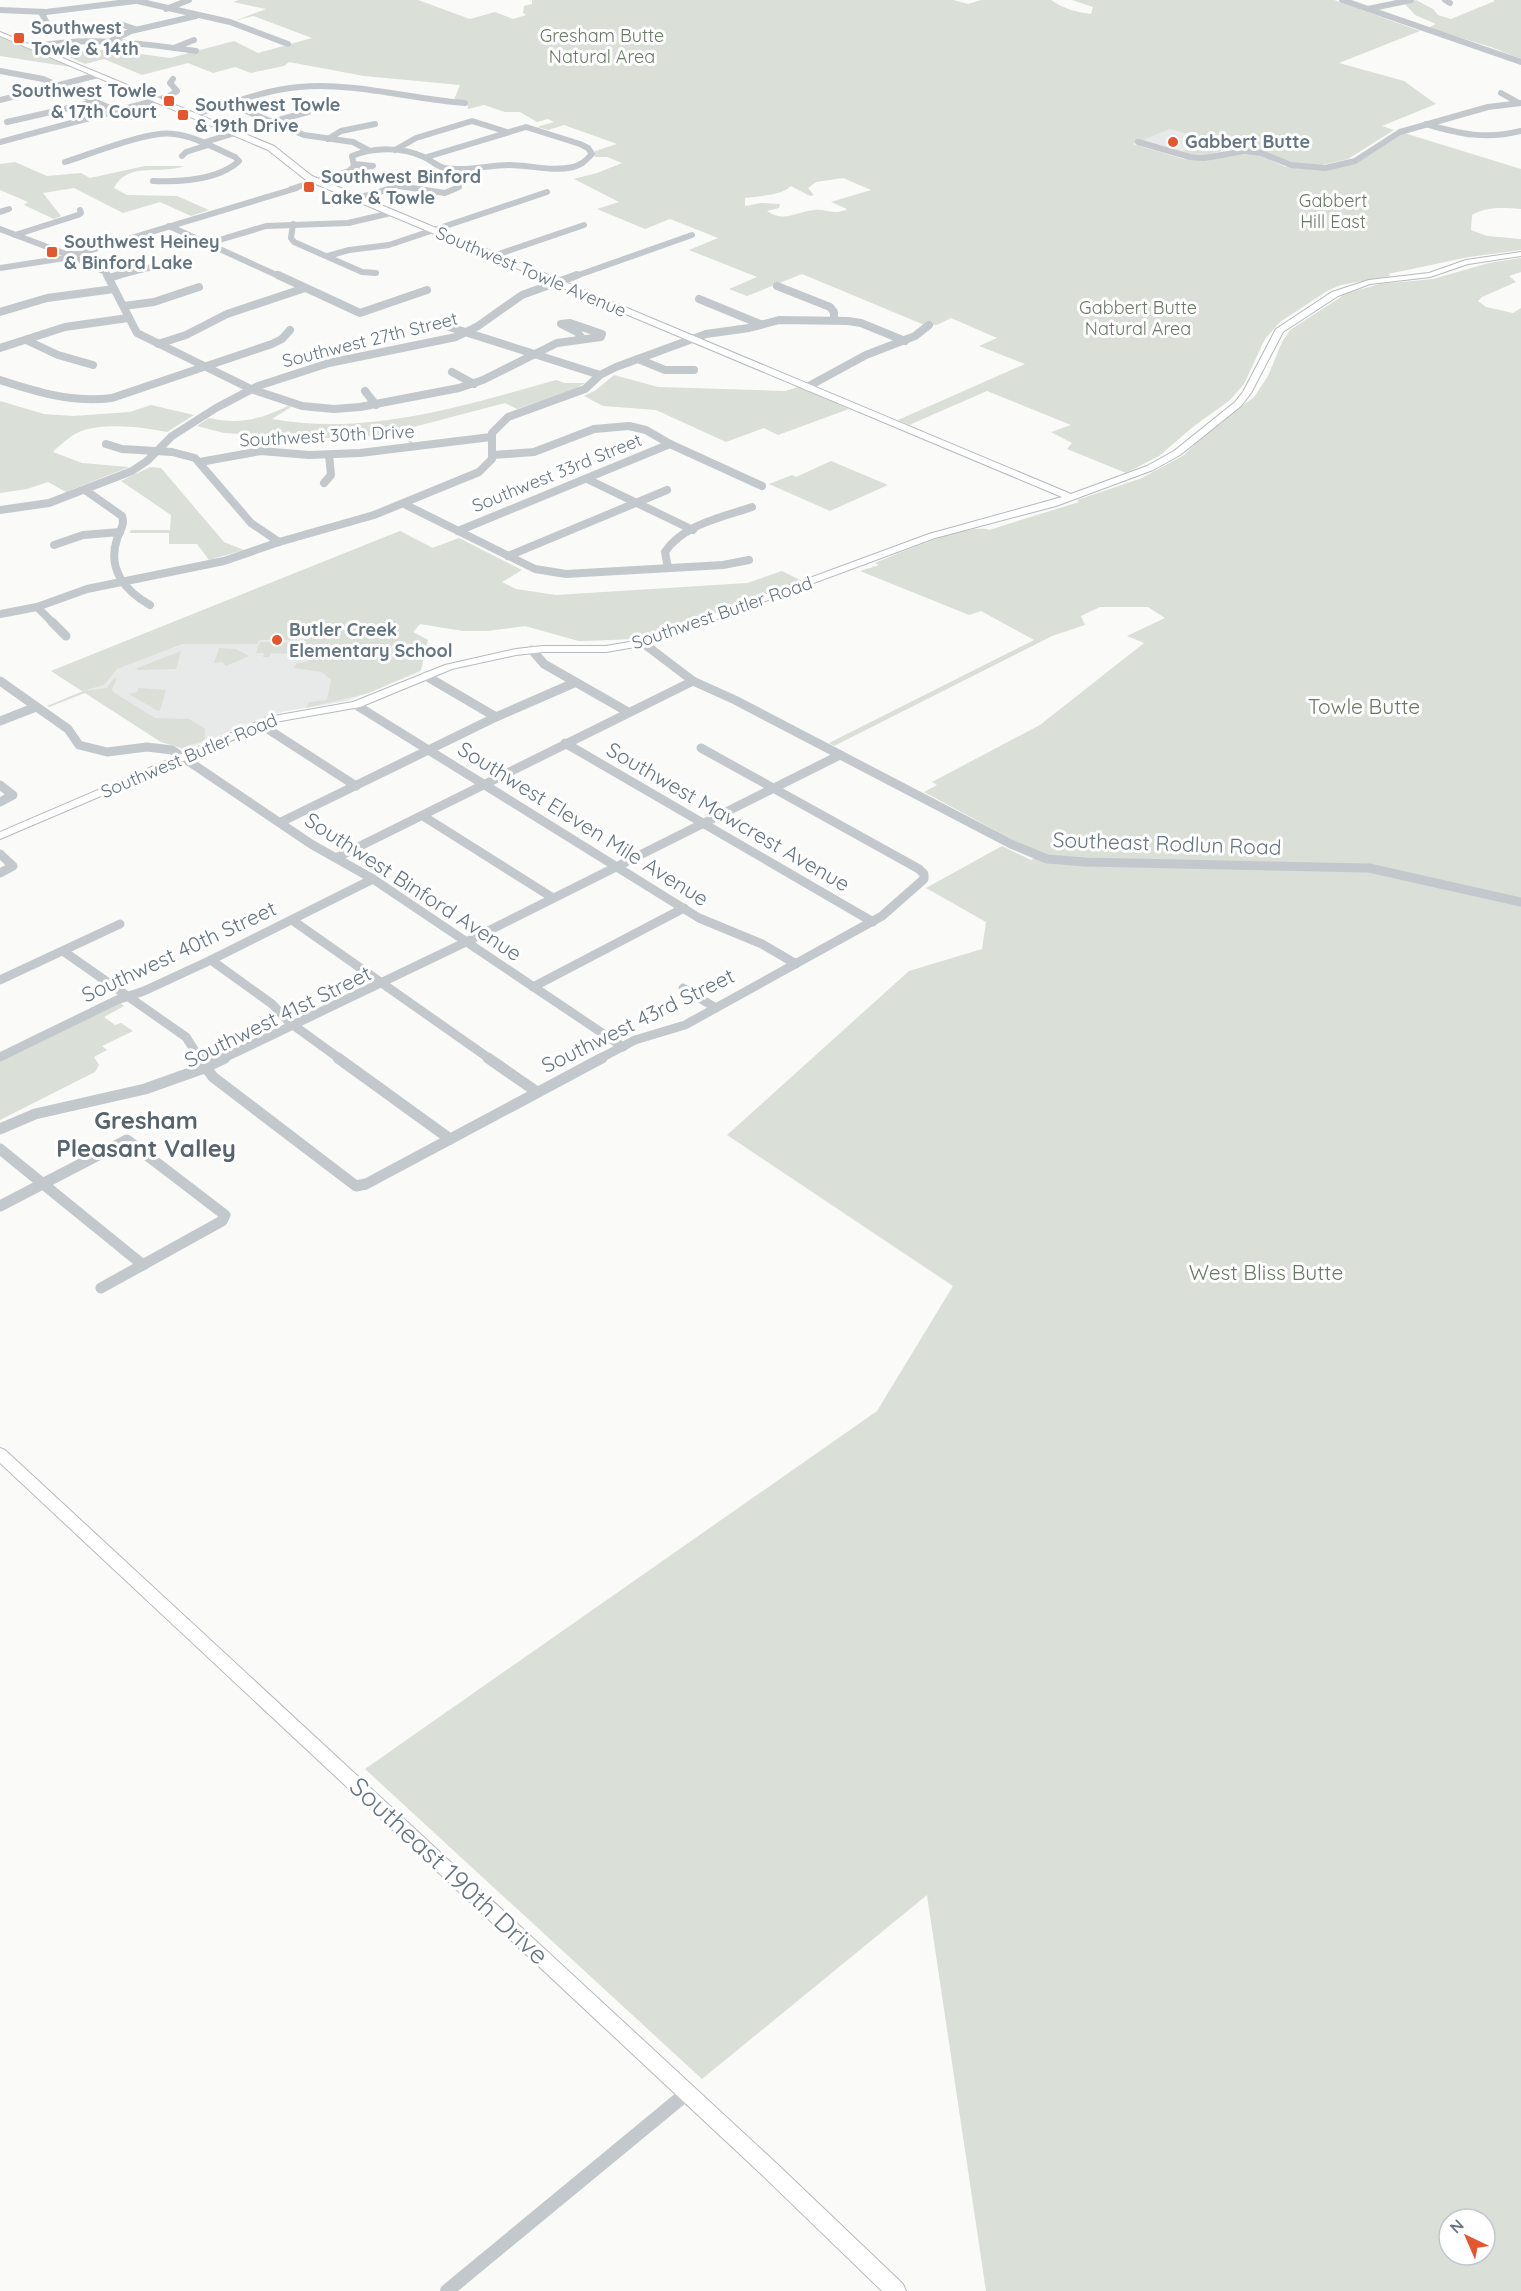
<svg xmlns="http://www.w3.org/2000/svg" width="1521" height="2291" font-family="Quicksand,sans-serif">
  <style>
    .built { fill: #e8e9e9 }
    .green { fill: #dadfd7; fill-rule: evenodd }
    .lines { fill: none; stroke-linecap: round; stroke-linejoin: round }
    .major-casing { stroke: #b5babe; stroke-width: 2 }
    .minor-far4 { stroke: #c3c8cc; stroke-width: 6 }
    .minor-far3 { stroke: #c3c8cc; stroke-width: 8 }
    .minor-far2 { stroke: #c3c8cc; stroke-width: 9 }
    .minor-far1 { stroke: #c3c8cc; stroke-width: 11 }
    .minor { stroke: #c3c8cc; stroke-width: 14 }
    .major { fill: #fff; fill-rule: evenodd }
    .poi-dot { fill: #e4572e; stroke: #fff; stroke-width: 2 }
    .labels { text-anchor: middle; stroke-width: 6; stroke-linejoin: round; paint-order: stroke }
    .far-poi-label { font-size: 18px; font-weight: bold; fill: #657683; stroke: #fff; text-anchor: start }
    .far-park-label { font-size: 18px; fill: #687a64; stroke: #fff }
    .far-street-label { font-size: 18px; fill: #657683; stroke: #fff }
    .park-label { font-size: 21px; fill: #687a64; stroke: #fff }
    .street-label { font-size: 21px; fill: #657683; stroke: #fff }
    .quarter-label { font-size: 24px; font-weight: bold; fill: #57646e; stroke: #fff }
    .near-street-label { font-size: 26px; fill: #657683; stroke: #fff }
  </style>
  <rect width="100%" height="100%" fill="#fafaf8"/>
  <!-- built -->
  <g class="built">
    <polygon points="1170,129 1209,140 1179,153 1139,141"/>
    <polygon points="400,531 615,640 579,641 525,626 486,631 464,631 420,624 413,632 428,640 420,672 347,701 282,712 259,719 185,750 161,742 51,671"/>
  </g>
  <!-- green -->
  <g class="green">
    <path d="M239,0H418L470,19L495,12L513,19L526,15L523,13L524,6L532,4V0H953L968,4L981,0H1051C1064,9 1076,12 1091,14L1093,7L1072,0H1334L1420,31L1339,63L1404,81L1436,104L1382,126L1394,130L1348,159L1322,165L1293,164L1250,149L1228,150L1205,155L1179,153L1208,140L1170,129L1133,144L1184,159L1197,160L1249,154L1262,156L1286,167L1317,170L1360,161L1404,133L1521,169V209C1503,208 1488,206 1472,215L1471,230L1487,236L1521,239V250L1469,257L1388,274L1391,276L1341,285L1327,291L1280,322L1265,339L1244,384L1229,401L1194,426L1159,456L1126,473L1067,449L1072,443L1051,432L1071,425L987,391L909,425L898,420L1025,364L979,346L997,338L951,318L937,325L922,324L802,274L747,296L729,289L757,277L689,250L718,238L670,219L645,229L597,209L619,202L574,179L597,173L622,163L607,157H595V151L617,144L564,125L548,130L537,127L554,122L548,119L537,122L520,112H505L484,105L468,109L467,100H454L460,85L364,76L289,62L284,66L251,73L235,67L213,73L188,63L142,75L104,59L85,64L60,53L72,50H107L114,43H121L112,50L170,58L234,41L258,53L312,38L253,16L234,21L266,9L233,2ZM843,178L871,190L831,202L847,209C835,216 826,208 814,210C795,212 784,223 767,211L779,208L780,204L761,203L745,206V198C761,196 782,195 791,186L810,196L814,195L808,188L816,182Z"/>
    <polygon points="1416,0 1433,9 1438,15 1451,19 1495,1 1493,0 1521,0 1521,59 1491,47 1428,28 1436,24 1415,15 1405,4"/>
    <polygon points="0,37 71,67 0,56"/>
    <path d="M15,162L47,176L81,173L90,178L145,166H184C161,175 127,161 114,188L127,195L177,196L209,210L191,216L160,202L123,213L74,188L43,193L61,216L54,219L24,205L28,202L0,190V164Z"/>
    <path d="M1521,258V272L1509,276L1516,282L1482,297L1478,301L1486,307L1513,313L1521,308V2291H986L927,1895L702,2079L365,1769L877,1411L953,1286L727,1135L909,971L982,949L986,922L926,888L1002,846L1031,860L1039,854L924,792L937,785L932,782L1040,725L1144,643L1127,636L1165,618L1148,607H1100L1081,616L1085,625L1052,636L834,746L829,743L1034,640L981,611L969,615L860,571L879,565L875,563C897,554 970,522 989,530L1079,502L1077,500L1142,478L1184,455L1206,433L1254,397L1268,376L1282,342L1290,330L1347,293L1380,284L1433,279L1489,263ZM1449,2219H1485V2255H1449Z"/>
    <polygon points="614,375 658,387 785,391 798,387 849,409 778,435 764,428 726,442 656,410 603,406 584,396 596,390"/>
    <path d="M556,380L565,383H585L575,389L517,409L505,403L406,429L413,444L410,445L404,432L354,438H321L224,433L197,426L209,418C239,425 261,419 288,406L291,407L272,419C368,436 463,406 556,380Z"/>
    <path d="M0,401L44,414L73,416L130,412L151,405L194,415L167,432C143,427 103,422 79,432C70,436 60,445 53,452L82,463L129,467L66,492L48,482L27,489L0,493Z"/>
    <polygon points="831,461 888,485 830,511 769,484 792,475 796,477"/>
    <polygon points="150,467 161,468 224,542 244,550 209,560 197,544 169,544 169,533 130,533 131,530 170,530 171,515 121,481"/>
    <polygon points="400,531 432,548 459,538 522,570 502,582 516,589 556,595 747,583 782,571 800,580 700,619 687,623 677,623 635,639 579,641 525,626 486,631 464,631 420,624 413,632 428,640 421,670 369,693 306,708 309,702 327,700 331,680 322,672 294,668 297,663 307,662 310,654 296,654 295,657 289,657 290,654 271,653 269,657 263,657 264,653 256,653 260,642 303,643 306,631 289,640 259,640 257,644 182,644 117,669 104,685 82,691 51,671"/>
    <polygon points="219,648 236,649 249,656 226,666 222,662 214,663"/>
    <polygon points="181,651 176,669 137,670 137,668"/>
    <polygon points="114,678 117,678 112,689 113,692 155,718 189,719 205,729 205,740 183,748 161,742 85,693 49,707 47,706 83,691 107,688"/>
    <polygon points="138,688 166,690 160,710 158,711 129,694 137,692"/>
    <polygon points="118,1001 124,1006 104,1017 115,1025 121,1023 133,1031 102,1046 107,1050 94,1057 99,1065 95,1072 0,1120 0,1060"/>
  </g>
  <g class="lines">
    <defs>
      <g id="major">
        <polygon points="0,32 274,146 312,176 1071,494 1147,466 1174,451 1235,402 1243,392 1276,329 1332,292 1369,280 1429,273 1466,260 1521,252 1521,256 1468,264 1430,277 1370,284 1338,296 1283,332 1251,393 1241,406 1180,455 1153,470 1056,506 935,538 647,645 606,652 543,652 516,655 452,669 360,707 275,722 0,839 0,832 268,717 353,702 445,665 516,649 543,646 606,646 641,640 929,534 1062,497 306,180 268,150 0,36"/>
        <polygon points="0,1448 5,1450 774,2161 903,2284 906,2291 882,2291 760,2173 0,1463"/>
      </g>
    </defs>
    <!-- major casing -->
    <use href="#major" class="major-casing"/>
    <!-- minor-far4 -->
    <g class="minor-far4">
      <polyline points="133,0 230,22 288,44"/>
      <polyline points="1342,0 1521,62"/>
      <polyline points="1445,0 1450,3"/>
      <polyline points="166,9 189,0"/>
      <polyline points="1368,9 1411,0"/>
      <polyline points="0,10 46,12 135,1"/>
      <polyline points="41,12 48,25 55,27"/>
      <polyline points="117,23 135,29"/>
      <polyline points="111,41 131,31 196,16"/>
      <path d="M33,47C88,36 141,43 196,51"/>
      <polyline points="174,48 194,40"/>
      <polyline points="0,71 43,79 131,117"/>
      <polyline points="1501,93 1519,103"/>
      <polyline points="0,100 98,75"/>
      <polyline points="229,104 304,135 353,142 368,150"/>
      <path d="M192,115C227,105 263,90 299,87C355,82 410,99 465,103"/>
      <polyline points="7,122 95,102"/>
      <polyline points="271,122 308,112"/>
      <path d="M1426,124C1460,134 1486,140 1521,131"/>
      <polyline points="328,139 341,131 375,124"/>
      <polyline points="0,142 168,97 177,91 170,83 173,79"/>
      <polyline points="1138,142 1190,157 1204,158 1245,151 1261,153 1291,165 1325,168 1355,161 1400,132 1488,107 1521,103"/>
      <polyline points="202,143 235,133"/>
      <polyline points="395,150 416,138 472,121 507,132"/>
      <polyline points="182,156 186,152 208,145"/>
      <path d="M65,162C91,154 149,130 174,134C195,136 216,149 235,157L239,161C219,180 179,182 153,181"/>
      <polyline points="354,164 373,166 354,168"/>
      <path d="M291,189L349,171L354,166L352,156C374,147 403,147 424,157C431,160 436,166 444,168C466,172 487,165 509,165C530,165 552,172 573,167C582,165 586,160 592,154L588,148L580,144L526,127L427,157"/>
      <polyline points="358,198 399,186 445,193 459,187"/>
      <polyline points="0,212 9,209"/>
      <polyline points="293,224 291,238 294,242 362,272 376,273"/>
      <polyline points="169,226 281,277"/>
      <polyline points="0,229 66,254 78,254 297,188"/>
      <polyline points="15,235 78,215 81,213 80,210"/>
      <polyline points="206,244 266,226 348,223 391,213"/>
      <polyline points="328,256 349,250 389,245 547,192"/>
      <polyline points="493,256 584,225"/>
      <polyline points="76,258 105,272 108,277"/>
      <polyline points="0,268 65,258"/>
      <polyline points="113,277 152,267"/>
      <polyline points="573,277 692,235"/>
    </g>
    <!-- minor-far3 -->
    <g class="minor-far3">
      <polyline points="107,275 137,333 251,389 302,406 334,409 360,407 459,388 483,380 557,343 601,337 602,334 570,323 561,324 577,332 582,338"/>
      <polyline points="278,275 360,313 427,290"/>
      <polyline points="109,278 119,275"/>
      <polyline points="777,286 830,307 834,312 834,320"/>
      <polyline points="699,299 760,324"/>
      <polyline points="124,306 154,302 199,287"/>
      <polyline points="0,312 47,298 114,289"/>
      <polyline points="440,324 600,375"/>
      <polyline points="26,340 58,355 93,365"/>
      <polyline points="158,344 186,335 227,314 305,288"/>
      <polyline points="0,348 65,327 128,318"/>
      <polyline points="638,359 665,370 694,370"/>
      <polyline points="452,372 474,384"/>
      <path d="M0,380C37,392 72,403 112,398L272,344L282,339L290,330"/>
      <polyline points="807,387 866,355 915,336 929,325"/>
      <polyline points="365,391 376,405"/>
      <polyline points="106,444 122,449 172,452 195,458 251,523 279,542"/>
      <polyline points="493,455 534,452 594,429 629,426 646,430 670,444 762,486"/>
      <polyline points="200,462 261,451 309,455 360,453 491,437"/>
      <polyline points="587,479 693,530"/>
      <polyline points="324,483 331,475 329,455"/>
      <path d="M85,490L122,516C125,525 120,530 117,539C107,569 125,591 150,605"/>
      <polyline points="404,504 535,569 566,574 723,565 749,560"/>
      <polyline points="0,510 49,503 132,471 147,461 172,436 216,408 258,386 329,363 456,337 478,326 522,295 577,275"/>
      <polyline points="458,531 670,444"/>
      <polyline points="54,545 83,535 120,532"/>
      <polyline points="508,556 667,490"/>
      <path d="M668,568L665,552C682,525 723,517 752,507"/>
      <polyline points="37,607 54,624"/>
      <polyline points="0,614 37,607 87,589 224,561 279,542 374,515 479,472 492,459 492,433 508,417 585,389 600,375 616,367 706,334 749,328 779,320 848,321 861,323 905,341"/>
    </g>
    <!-- minor-far2 -->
    <g class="minor-far2">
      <polyline points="52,622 66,636"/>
      <polyline points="643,643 693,681 735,700 1011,844 1047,859 1085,862 1369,868 1521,902"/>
      <polyline points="532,650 544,664 628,712"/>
      <polyline points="426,676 496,717"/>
      <polyline points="0,681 68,729 79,745 107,752 147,747 172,750 311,844 373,879 623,1047"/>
      <polyline points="356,705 699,918 762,944 796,964"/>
      <polyline points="0,721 36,707"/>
      <polyline points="260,724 356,786"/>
      <polyline points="565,743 873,922"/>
      <polyline points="0,785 13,795 0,802"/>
      <polyline points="423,816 553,898"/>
      <polyline points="281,822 496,717 574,683"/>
      <polyline points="0,854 13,866 0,873"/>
      <polyline points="338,857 693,681"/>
      <polyline points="292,920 490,1059"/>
      <polyline points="63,951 186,1037 200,1059"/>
      <polyline points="211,960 272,1004 289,1022 340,1059"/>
      <polyline points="0,980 120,924"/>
      <polyline points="533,987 684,908"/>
      <polyline points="683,988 716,1008"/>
      <polyline points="0,1057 117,1000 144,991 211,960 373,879"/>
      <polyline points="222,1059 466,942 840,755"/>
      <polyline points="599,1059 635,1040 685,1025 882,916 924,879 924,874 919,869 701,748"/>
    </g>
    <!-- minor-far1 -->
    <g class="minor-far1">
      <polyline points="199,1058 213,1077 356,1186 366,1184 602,1058"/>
      <polyline points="338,1058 450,1139"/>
      <polyline points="488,1058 537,1092"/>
      <polyline points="0,1129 35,1114 145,1089 204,1068 225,1058"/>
      <polyline points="0,1149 143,1265"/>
      <polyline points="0,1206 127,1140 225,1215 222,1221 101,1288"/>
    </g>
    <!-- minor -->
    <polyline class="minor" points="447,2291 687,2093"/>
    <!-- major -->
    <use href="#major" class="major"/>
  </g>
  <!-- markers -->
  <g class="poi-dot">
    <rect x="13" y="32" width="12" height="12" rx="3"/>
    <rect x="163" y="95" width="12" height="12" rx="3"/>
    <rect x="177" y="109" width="12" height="12" rx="3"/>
    <circle cx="1173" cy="142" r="6"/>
    <rect x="303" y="181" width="12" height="12" rx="3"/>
    <rect x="46" y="246" width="12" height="12" rx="3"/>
    <circle cx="277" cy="640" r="6"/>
  </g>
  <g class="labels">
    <!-- far-poi labels -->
    <g class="far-poi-label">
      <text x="31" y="34">Southwest<tspan x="31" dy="21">Towle &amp; 14th</tspan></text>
      <text x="157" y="97" text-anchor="end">Southwest Towle<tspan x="157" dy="21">&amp; 17th Court</tspan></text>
      <text x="195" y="111">Southwest Towle<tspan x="195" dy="21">&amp; 19th Drive</tspan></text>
      <text x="1185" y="148">Gabbert Butte</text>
      <text x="321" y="183">Southwest Binford<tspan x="321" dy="21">Lake &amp; Towle</tspan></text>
      <text x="64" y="248">Southwest Heiney<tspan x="64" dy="21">&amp; Binford Lake</tspan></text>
      <text x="289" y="636">Butler Creek<tspan x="289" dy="21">Elementary School</tspan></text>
    </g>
    <!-- far-park labels -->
    <g class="far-park-label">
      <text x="602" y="42">Gresham Butte<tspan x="602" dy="21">Natural Area</tspan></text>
      <text x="1333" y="207">Gabbert<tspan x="1333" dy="21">Hill East</tspan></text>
      <text x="1138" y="314">Gabbert Butte<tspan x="1138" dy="21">Natural Area</tspan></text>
    </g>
    <!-- far-street labels -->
    <g class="far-street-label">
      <text transform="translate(531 272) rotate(23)" y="6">Southwest Towle Avenue</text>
      <text transform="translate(370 340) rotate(-14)" y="6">Southwest 27th Street</text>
      <text transform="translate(327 436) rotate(-3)" y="6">Southwest 30th Drive</text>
      <text transform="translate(557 473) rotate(-22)" y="6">Southwest 33rd Street</text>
      <text transform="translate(722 613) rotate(-19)" y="6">Southwest Butler Road</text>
      <text transform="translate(189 756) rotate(-23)" y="6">Southwest Butler Road</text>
    </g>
    <!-- park labels -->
    <g class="park-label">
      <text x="1364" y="714">Towle Butte</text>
      <text x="1266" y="1280">West Bliss Butte</text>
    </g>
    <!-- street labels -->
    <g class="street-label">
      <text transform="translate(728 817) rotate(30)" y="7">Southwest Mawcrest Avenue</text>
      <text transform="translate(583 824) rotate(32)" y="7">Southwest Eleven Mile Avenue</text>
      <text transform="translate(1167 844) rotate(2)" y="7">Southeast Rodlun Road</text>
      <text transform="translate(413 887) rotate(33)" y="7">Southwest Binford Avenue</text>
      <text transform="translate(179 952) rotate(-25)" y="7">Southwest 40th Street</text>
      <text transform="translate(278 1017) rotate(-26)" y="7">Southwest 41st Street</text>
      <text transform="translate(638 1021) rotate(-26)" y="7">Southwest 43rd Street</text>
    </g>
    <!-- quarter labels -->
    <g class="quarter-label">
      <text x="146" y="1129">Gresham<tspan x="146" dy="28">Pleasant Valley</tspan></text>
    </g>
    <!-- near-street labels -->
    <g class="near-street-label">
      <text transform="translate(449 1871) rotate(43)" y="9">Southeast 190th Drive</text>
    </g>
  </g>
  <!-- north arrow -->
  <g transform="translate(1467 2237) rotate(316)"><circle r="28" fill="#ffffff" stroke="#c1c8cd" stroke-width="1.5"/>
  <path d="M0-4.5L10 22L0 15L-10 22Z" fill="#e4572e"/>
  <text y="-9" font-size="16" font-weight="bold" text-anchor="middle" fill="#657683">N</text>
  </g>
</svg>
